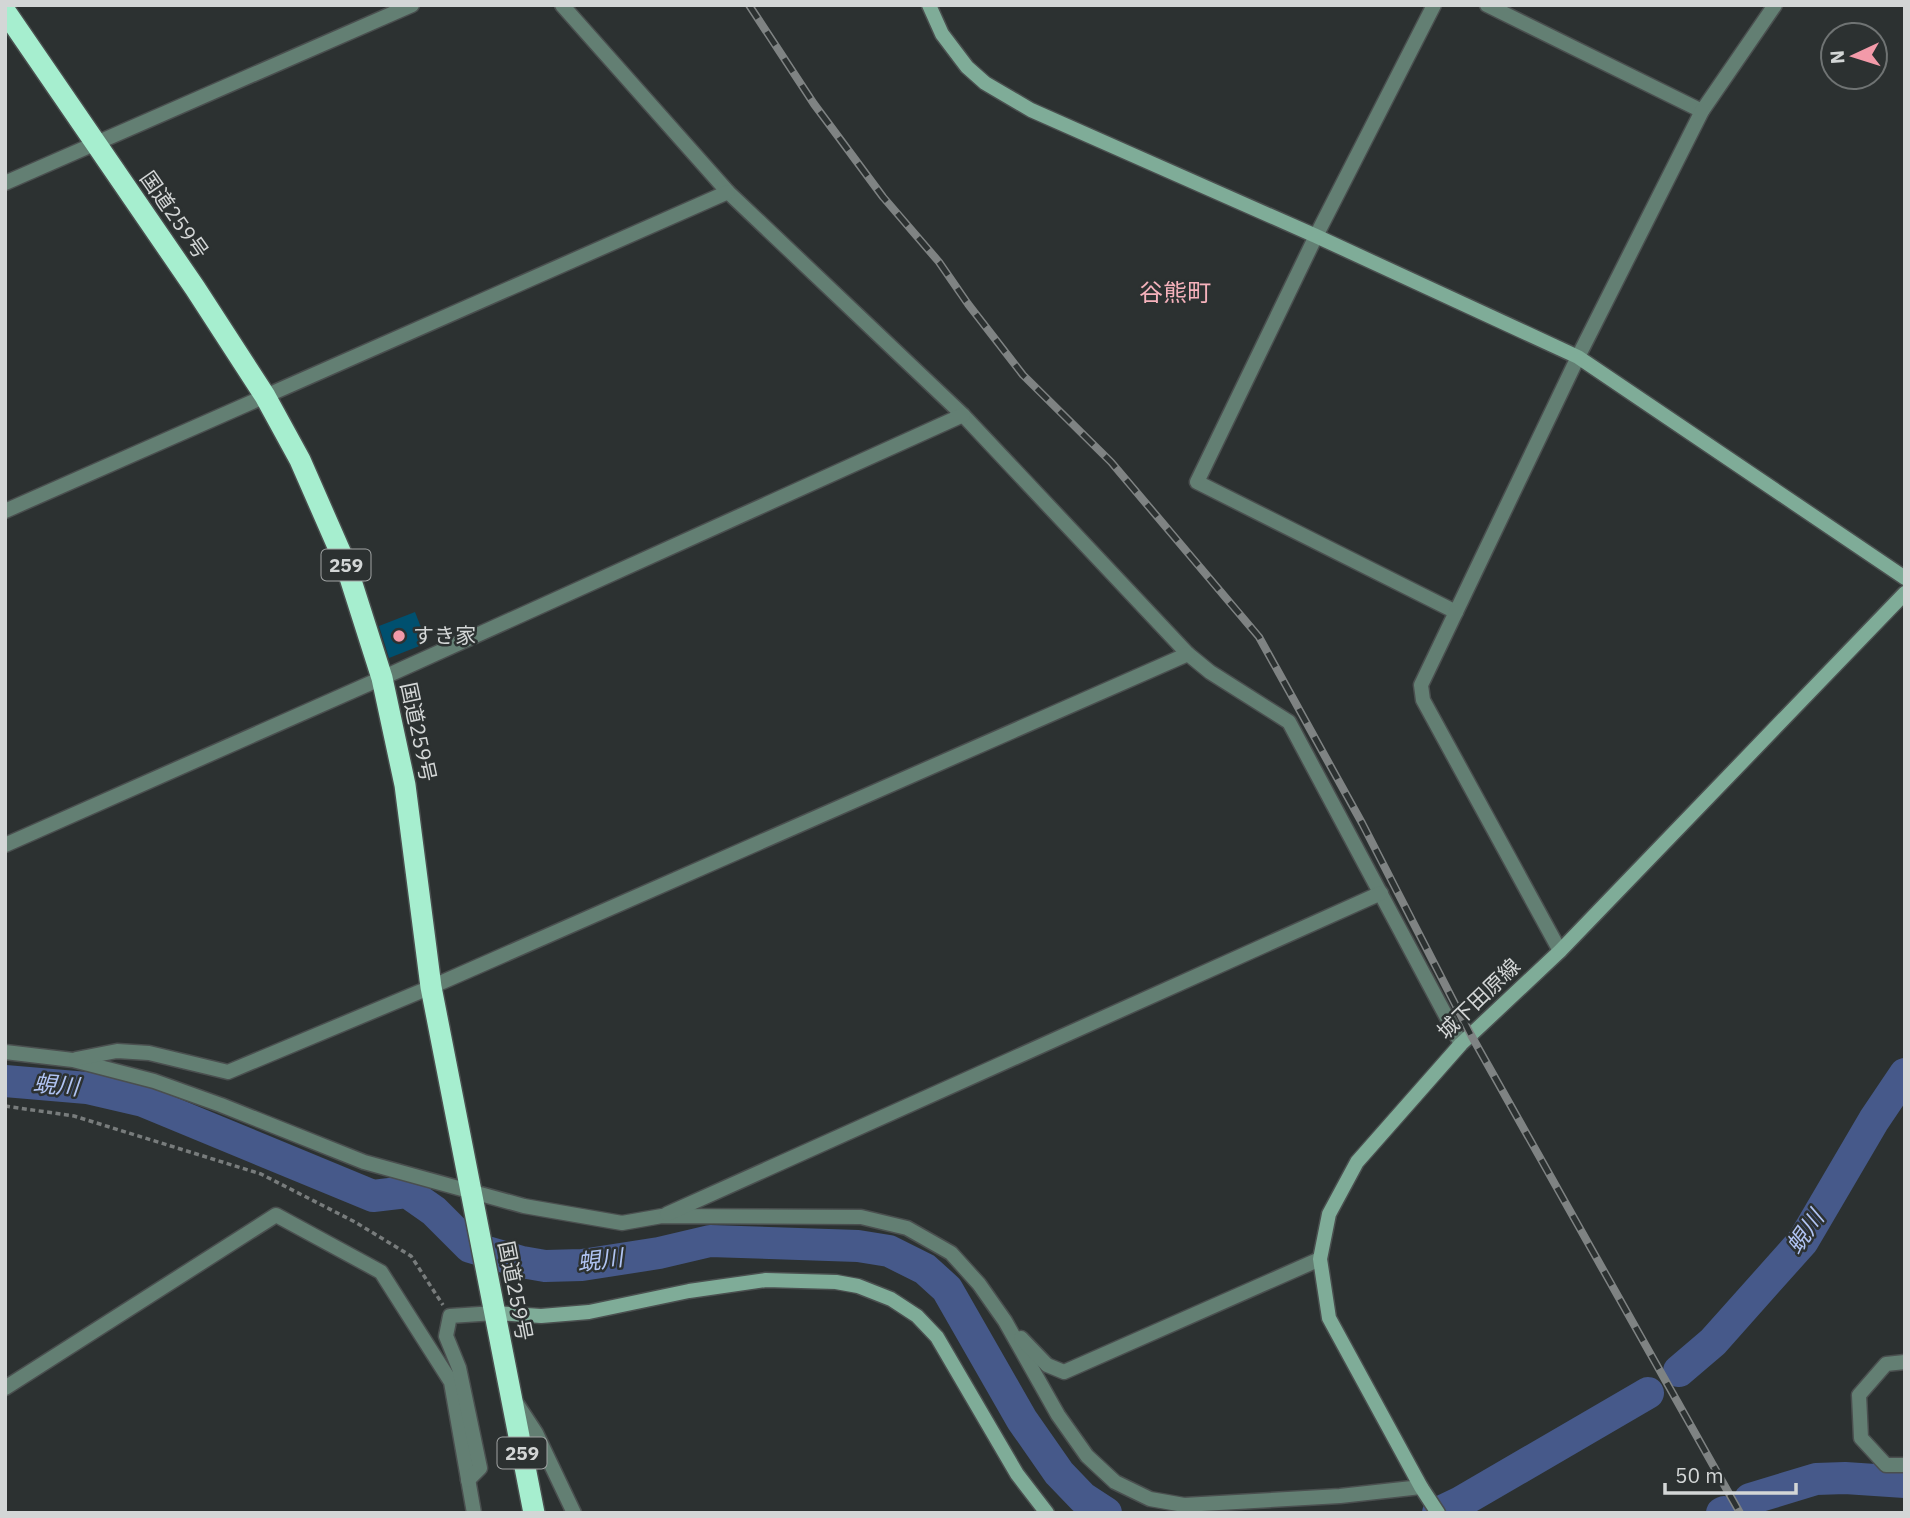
<svg xmlns="http://www.w3.org/2000/svg" width="1910" height="1518" font-family="'IBM Plex Sans','Noto Sans JP',sans-serif">
  <style>
    .lines { fill: none; stroke-linecap: round; stroke-linejoin: round }
    .river { stroke: #46598a; stroke-width: 32 }
    .building { fill: #00506f }
    .street-casing { stroke: #4a4f4f; stroke-width: 17 }
    .secondary-casing { stroke: #4a4f4f; stroke-width: 17 }
    .highway-casing { stroke: #4a4f4f; stroke-width: 24 }
    .path { stroke: #787c7c; stroke-width: 3.5; stroke-dasharray: 5 3.5; stroke-linecap: butt }
    .street { stroke: #637f73; stroke-width: 14 }
    .secondary { stroke: #7fac98; stroke-width: 14 }
    .highway { stroke: #a6eecf; stroke-width: 21 }
    .rail-casing { stroke: #7f8383; stroke-width: 8 }
    .rail { stroke: #2c3131; stroke-width: 5; stroke-dasharray: 16; stroke-linecap: butt }
    .poi-dot { fill: #f39aa9; stroke: #2c3131; stroke-width: 2.5 }
    .labels { text-anchor: middle; stroke-width: 5; stroke-linejoin: round; paint-order: stroke }
    .shield { fill: #2c3131; stroke: #a1a4a4; stroke-width: 2 }
    .shield-label { font-size: 19px; font-weight: bold; fill: #d3d6d6 }
    .street-label { font-size: 21px; fill: #d3d6d6; stroke: #2c3131 }
    .poi-label { font-size: 21px; fill: #d3d6d6; stroke: #2c3131; text-anchor: start }
    .water-label { font-size: 23px; font-style: italic; fill: #b1c4f3; stroke: #2c3131 }
    .quarter-label { font-size: 24px; fill: #f6b2bc; stroke: #2c3131 }
  </style>
  <rect width="100%" height="100%" fill="#2c3131"/>
  <g class="lines">
    <!-- river -->
    <g class="river">
      <polyline points="5,1081 87,1088 143,1101 373,1196 407,1192 434,1211 470,1247 522,1262 545,1266 582,1265 659,1253 710,1241 858,1246 889,1251 925,1269 947,1289 1022,1420 1059,1473 1083,1498 1106,1513"/>
      <polyline points="1679,1371 1713,1342 1803,1241 1874,1120 1905,1074"/>
      <polyline points="1750,1499 1816,1479 1845,1478 1905,1482"/>
      <polyline points="1438,1513 1459,1503 1648,1393"/>
      <polyline points="1722,1513 1724,1512"/>
    </g>
  </g>
  <!-- building -->
  <polygon class="building" points="415,612 427,643 389,658 379,626"/>
  <g class="lines">
    <defs>
      <g id="street">
        <polyline points="562,5 728,192 963,415 1188,654 1210,672 1289,722 1461,1044"/>
        <polyline points="1434,5 1316,236 1197,482 1456,612"/>
        <polyline points="1487,5 1702,111"/>
        <polyline points="5,183 412,5"/>
        <polyline points="5,511 728,192"/>
        <polyline points="5,845 382,678 963,415"/>
        <polyline points="1560,951 1423,700 1421,685 1578,357 1702,111 1775,5"/>
        <polyline points="5,1052 73,1060 154,1081 221,1105 364,1162 524,1206 622,1223 662,1216 861,1217 907,1228 951,1253 979,1284 1005,1321 1058,1415 1087,1456 1115,1482 1150,1499 1184,1505 1340,1496 1421,1487"/>
        <polyline points="76,1059 117,1051 149,1053 228,1072 431,987 1188,654"/>
        <polyline points="667,1214 1381,893"/>
        <polyline points="1021,1338 1047,1365 1064,1372 1320,1259"/>
        <polyline points="1905,1362 1886,1364 1859,1395 1861,1438 1886,1465 1905,1465"/>
        <polyline points="5,1388 276,1215 381,1272 451,1382 474,1513"/>
        <polyline points="517,1404 536,1433 574,1513"/>
        <polyline points="468,1480 480,1468 459,1368 446,1336 450,1316 495,1313"/>
      </g>
      <g id="secondary">
        <polyline points="929,5 942,34 967,67 985,83 1031,110 1316,236 1578,357 1905,578"/>
        <polyline points="495,1313 541,1316 589,1312 689,1291 766,1280 836,1282 858,1286 891,1299 917,1316 937,1337 1017,1474 1047,1513"/>
        <polyline points="1438,1513 1421,1487 1329,1318 1320,1259 1329,1214 1357,1162 1461,1044 1560,951 1905,593"/>
      </g>
      <polyline id="highway" points="5,11 195,288 265,396 300,460 346,565 382,678 405,785 431,987 534,1513"/>
    </defs>
    <!-- street casing -->
    <use href="#street" class="street-casing"/>
    <!-- secondary casing -->
    <use href="#secondary" class="secondary-casing"/>
    <!-- highway casing -->
    <use href="#highway" class="highway-casing"/>
    <!-- path -->
    <polyline class="path" points="5,1106 74,1116 261,1174 355,1222 411,1256 443,1305"/>
    <!-- street -->
    <use href="#street" class="street"/>
    <!-- secondary -->
    <use href="#secondary" class="secondary"/>
    <!-- highway -->
    <use href="#highway" class="highway"/>
    <defs>
      <polyline id="rail" points="749,5 814,104 883,197 939,262 968,304 1023,375 1111,462 1259,637 1362,823 1471,1035 1740,1513"/>
    </defs>
    <!-- rail casing -->
    <use href="#rail" class="rail-casing"/>
    <!-- rail -->
    <use href="#rail" class="rail"/>
  </g>
  <!-- markers -->
  <circle class="poi-dot" cx="399" cy="636" r="7"/>
  <g class="labels">
    <!-- shield labels -->
    <g class="shield">
      <rect x="321.5" y="549.5" width="49" height="31" rx="5"/>
      <rect x="497.5" y="1437.5" width="49" height="31" rx="5"/>
    </g>
    <g class="shield-label">
      <text x="346" y="572">259</text>
      <text x="522" y="1460">259</text>
    </g>
    <!-- street labels -->
    <g class="street-label">
      <text transform="translate(174 215) rotate(55)" y="7">国道259号</text>
      <text transform="translate(418 732) rotate(78)" y="7">国道259号</text>
      <text transform="translate(1479 999) rotate(-44)" y="7">城下田原線</text>
      <text transform="translate(515 1291) rotate(79)" y="7">国道259号</text>
    </g>
    <!-- poi labels -->
    <g class="poi-label">
      <text x="413" y="643">すき家</text>
    </g>
    <!-- water labels -->
    <g class="water-label">
      <text transform="translate(56 1085) rotate(5)" y="8">蜆川</text>
      <text transform="translate(1805 1232) rotate(-55)" y="8">蜆川</text>
      <text transform="translate(600 1260) rotate(-7)" y="8">蜆川</text>
    </g>
    <!-- quarter labels -->
    <g class="quarter-label">
      <text x="1175" y="301">谷熊町</text>
    </g>
  </g>
  <!-- border -->
  <rect width="1910" height="1518" fill="none" stroke="#d3d6d6" stroke-width="14"/>
  <!-- north arrow -->
  <g transform="translate(1854 56) rotate(266)"><circle r="33" fill="#2c3131" stroke="#6f7373" stroke-width="2"/>
  <path d="M0-5L12 26L0 18L-12 26Z" fill="#f39aa9"/>
  <text y="-10" font-size="19" font-weight="bold" text-anchor="middle" fill="#d3d6d6">N</text>
  </g>
  <!-- scale -->
  <path d="M1665 1483v10h131v-10" fill="none" stroke="#d3d6d6" stroke-width="3.5"/>
  <text x="1675" y="1483" font-size="21" fill="#d3d6d6" stroke="#2c3131" stroke-width="5" paint-order="stroke">50 m</text>
</svg>
